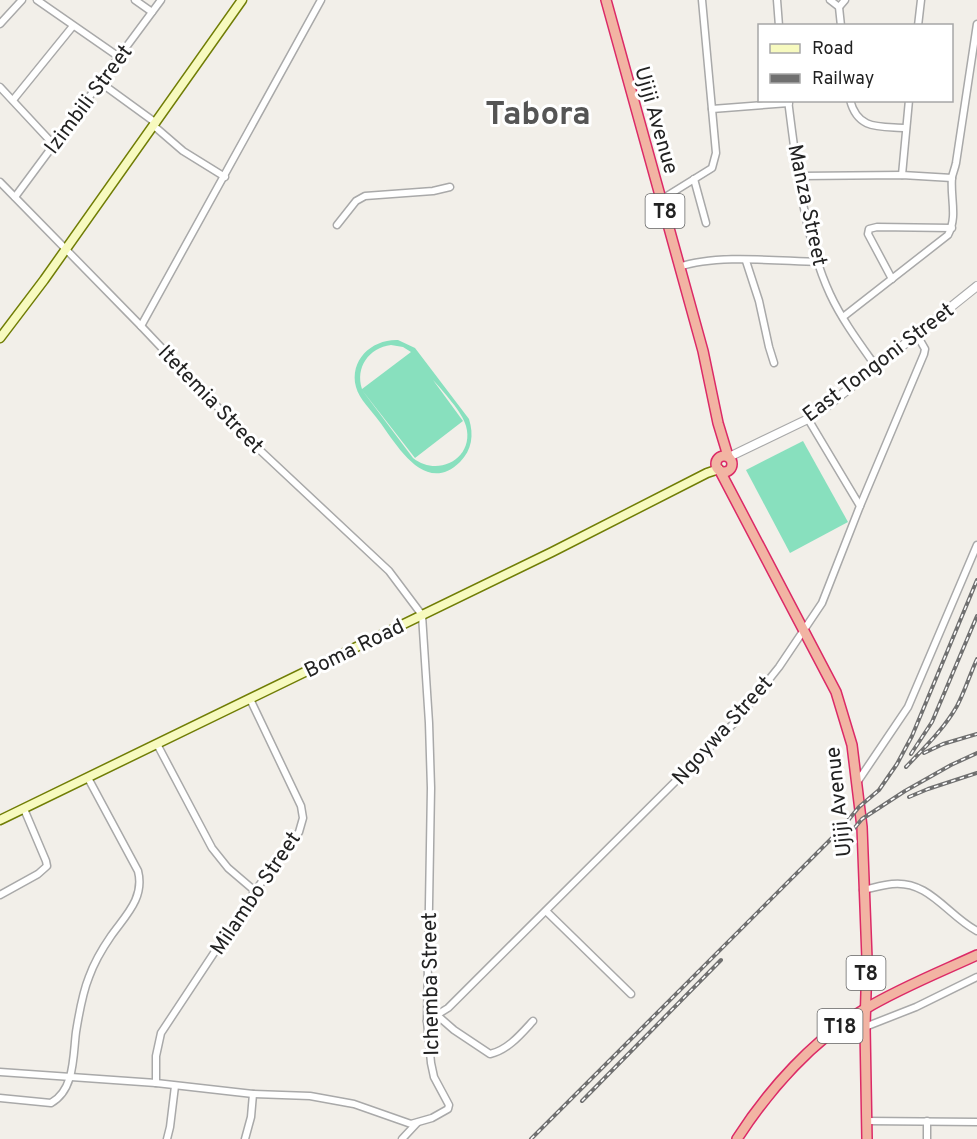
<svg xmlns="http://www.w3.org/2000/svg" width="977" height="1139" font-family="Overpass,sans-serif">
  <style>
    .pitch { fill: #88e0be; fill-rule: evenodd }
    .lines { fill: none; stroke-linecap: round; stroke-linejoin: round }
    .minor-casing { stroke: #a9a9a9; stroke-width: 9 }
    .tertiary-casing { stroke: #a9a9a9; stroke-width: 10 }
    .secondary-casing { stroke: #707d05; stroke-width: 11 }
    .trunk-casing { stroke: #dc2a67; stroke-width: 12 }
    .minor { stroke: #fff; stroke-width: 6 }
    .tertiary { stroke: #fff; stroke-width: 8 }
    .secondary { stroke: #f7fabf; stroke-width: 8 }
    .trunk { stroke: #f2b4a3; stroke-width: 9 }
    .rail-casing { stroke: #707070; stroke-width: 4 }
    .rail { stroke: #fff; stroke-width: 1.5; stroke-dasharray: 4.5; stroke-linecap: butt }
    .labels { text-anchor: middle; stroke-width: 6; stroke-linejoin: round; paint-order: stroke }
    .shield { fill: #fff; stroke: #646464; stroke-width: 1.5 }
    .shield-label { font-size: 20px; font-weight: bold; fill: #222 }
    .street-label { font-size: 21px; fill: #222; stroke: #fff }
    .town-label { font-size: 33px; font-weight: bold; fill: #555; stroke: #fff }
  </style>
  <rect width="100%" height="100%" fill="#f2efe9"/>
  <!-- pitch -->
  <g class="pitch">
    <path d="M398,340L415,348L469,419C474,435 472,450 460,462C425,496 397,445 379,421C372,411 359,399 356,387C349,360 372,339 398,340ZM391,345L403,347L411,352L362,389C355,367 369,348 391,345ZM433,380C442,390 463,413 466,426C475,458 438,478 413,458L362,390L415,458L463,421Z"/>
    <polygon points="803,441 848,522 790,553 746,470"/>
  </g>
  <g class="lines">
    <defs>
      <g id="minor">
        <polyline points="37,0 119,57"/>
        <polyline points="135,0 152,12"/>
        <polyline points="777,0 779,26"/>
        <polyline points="830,0 839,7 841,26"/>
        <polyline points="839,7 845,0"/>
        <polyline points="0,24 22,0"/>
        <polyline points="918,26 921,0"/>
        <polyline points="101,83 156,123"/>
        <polyline points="0,87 54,145"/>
        <polyline points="13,100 73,26"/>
        <path d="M788,100C796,162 804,238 830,294C842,320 860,344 877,368"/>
        <path d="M850,100C858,131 880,126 906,128"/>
        <polyline points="712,109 789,103"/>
        <polyline points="154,126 183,151 225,177"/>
        <polyline points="902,175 909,100"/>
        <polyline points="800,176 902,175 952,178"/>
        <polyline points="694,179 706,223"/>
        <polyline points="0,182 141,326 248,439 389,571 422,615 429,723 431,788 427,1021 431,1063 434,1077 449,1105 448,1109 432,1118 411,1124 354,1104 310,1096 253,1094 156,1083 0,1072"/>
        <polyline points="15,197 161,0"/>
        <polyline points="662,199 712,168 716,153 702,0"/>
        <polyline points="337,225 356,201 365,196 433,191 450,187"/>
        <polyline points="746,261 759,301 769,347 774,363"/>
        <path d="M679,267C717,254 777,261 818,262"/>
        <polyline points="892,279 868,234 869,229 877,227 952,228"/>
        <path d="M843,317L948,235C958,216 950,198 952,177C953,173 955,168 956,163L977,24"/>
        <polyline points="141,326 321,0"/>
        <polyline points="808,419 860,506"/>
        <polyline points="157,744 212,848 228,868 255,891"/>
        <polyline points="858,781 908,707 977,545"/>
        <path d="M863,890C873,888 882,885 892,884C929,880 947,915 977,931"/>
        <polyline points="0,895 38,874 47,866 46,861 24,809"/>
        <polyline points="546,911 631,994"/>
        <path d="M438,1016L454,1030L490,1054C508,1050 521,1034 533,1021"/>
        <polyline points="427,1021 448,1008 736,721 779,667 822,603 860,506 924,354 925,349 917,335"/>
        <polyline points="865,1027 916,1007 977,977"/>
        <polyline points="156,1083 156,1056 161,1033 255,891 299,832 303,818 301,806 250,699"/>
        <path d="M0,1098L51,1103C75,1090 73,1055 76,1032C79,1014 82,994 89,977C94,963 102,949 111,936C125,916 145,898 138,871L88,778"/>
        <polyline points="866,1121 977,1122"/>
        <polyline points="927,1121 927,1139"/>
        <polyline points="167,1139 170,1127 175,1086"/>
        <polyline points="245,1139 251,1117 253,1094"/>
        <polyline points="402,1139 417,1123"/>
      </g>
      <polyline id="tertiary" points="729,457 808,419 826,407 977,286"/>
      <g id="secondary">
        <polyline points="0,338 44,280 242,0"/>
        <polyline points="0,820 552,552 707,473 719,469"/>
      </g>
      <g id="trunk">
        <polyline points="606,0 703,351 718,423 728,456"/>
        <circle cx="724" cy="464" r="8"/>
        <polyline points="720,471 836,692 852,745 862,827 867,959 865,1027 867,1139"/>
        <path d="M737,1139C769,1089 814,1039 865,1009C900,988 940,972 977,955"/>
      </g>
    </defs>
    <!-- minor casing -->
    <use href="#minor" class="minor-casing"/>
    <!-- tertiary casing -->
    <use href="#tertiary" class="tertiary-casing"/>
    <!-- secondary casing -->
    <use href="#secondary" class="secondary-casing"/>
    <!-- trunk casing -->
    <use href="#trunk" class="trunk-casing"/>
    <!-- minor -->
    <use href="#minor" class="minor"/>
    <!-- tertiary -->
    <use href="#tertiary" class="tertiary"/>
    <!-- secondary -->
    <use href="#secondary" class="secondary"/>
    <!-- trunk -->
    <use href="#trunk" class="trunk"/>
    <defs>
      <g id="rail">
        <polyline points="924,753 943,744 977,734"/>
        <polyline points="911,754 932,722 977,616"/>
        <path d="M906,767C924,748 944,729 957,706C965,691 970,674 977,659"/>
        <polyline points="909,797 928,789 977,773"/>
        <polyline points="835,845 852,831 862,819 905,791 951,765 977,753"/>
        <polyline points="582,1101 721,960"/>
        <polyline points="531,1139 841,829 859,807 879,790 897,764 912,736 977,580"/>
      </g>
    </defs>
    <!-- rail casing -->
    <use href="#rail" class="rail-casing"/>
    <!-- rail -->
    <use href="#rail" class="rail"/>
  </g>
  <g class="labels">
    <!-- shield labels -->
    <g class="shield">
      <rect x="645.5" y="194" width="39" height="34" rx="4.5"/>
      <rect x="846.5" y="956" width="39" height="34" rx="4.5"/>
      <rect x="817.5" y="1009" width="45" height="34" rx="4.5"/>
    </g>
    <g class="shield-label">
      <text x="665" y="218">T8</text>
      <text x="866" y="980">T8</text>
      <text x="840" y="1033">T18</text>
    </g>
    <!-- street labels -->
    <g class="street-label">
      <text transform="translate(88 99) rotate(-53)" y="7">Izimbili Street</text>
      <text transform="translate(657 120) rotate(74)" y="7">Ujiji Avenue</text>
      <text transform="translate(808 205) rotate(78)" y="7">Manza Street</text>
      <text transform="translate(878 362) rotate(-37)" y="7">East Tongoni Street</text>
      <text transform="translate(211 399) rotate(46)" y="7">Itetemia Street</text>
      <text transform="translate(354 648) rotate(-26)" y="7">Boma Road</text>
      <text transform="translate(722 730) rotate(-48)" y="7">Ngoywa Street</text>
      <text transform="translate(838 802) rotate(-96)" y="7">Ujiji Avenue</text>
      <text transform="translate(255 893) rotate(-56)" y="7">Milambo Street</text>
      <text transform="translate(430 984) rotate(-91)" y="7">Ichemba Street</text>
    </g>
    <!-- town labels -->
    <g class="town-label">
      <text x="538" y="124">Tabora</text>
    </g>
  </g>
  <!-- legend -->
  <rect x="758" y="24" width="195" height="78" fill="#ffffff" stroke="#a7a7a7" stroke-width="1.5"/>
  <rect x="770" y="44" width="30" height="9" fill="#f7fabf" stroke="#a7a7a7" stroke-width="1.5"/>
  <text x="812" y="54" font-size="18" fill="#222222">Road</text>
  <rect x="770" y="74" width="30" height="9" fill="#707070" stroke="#a7a7a7" stroke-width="1.5"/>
  <text x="812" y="84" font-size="18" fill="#222222">Railway</text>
</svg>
